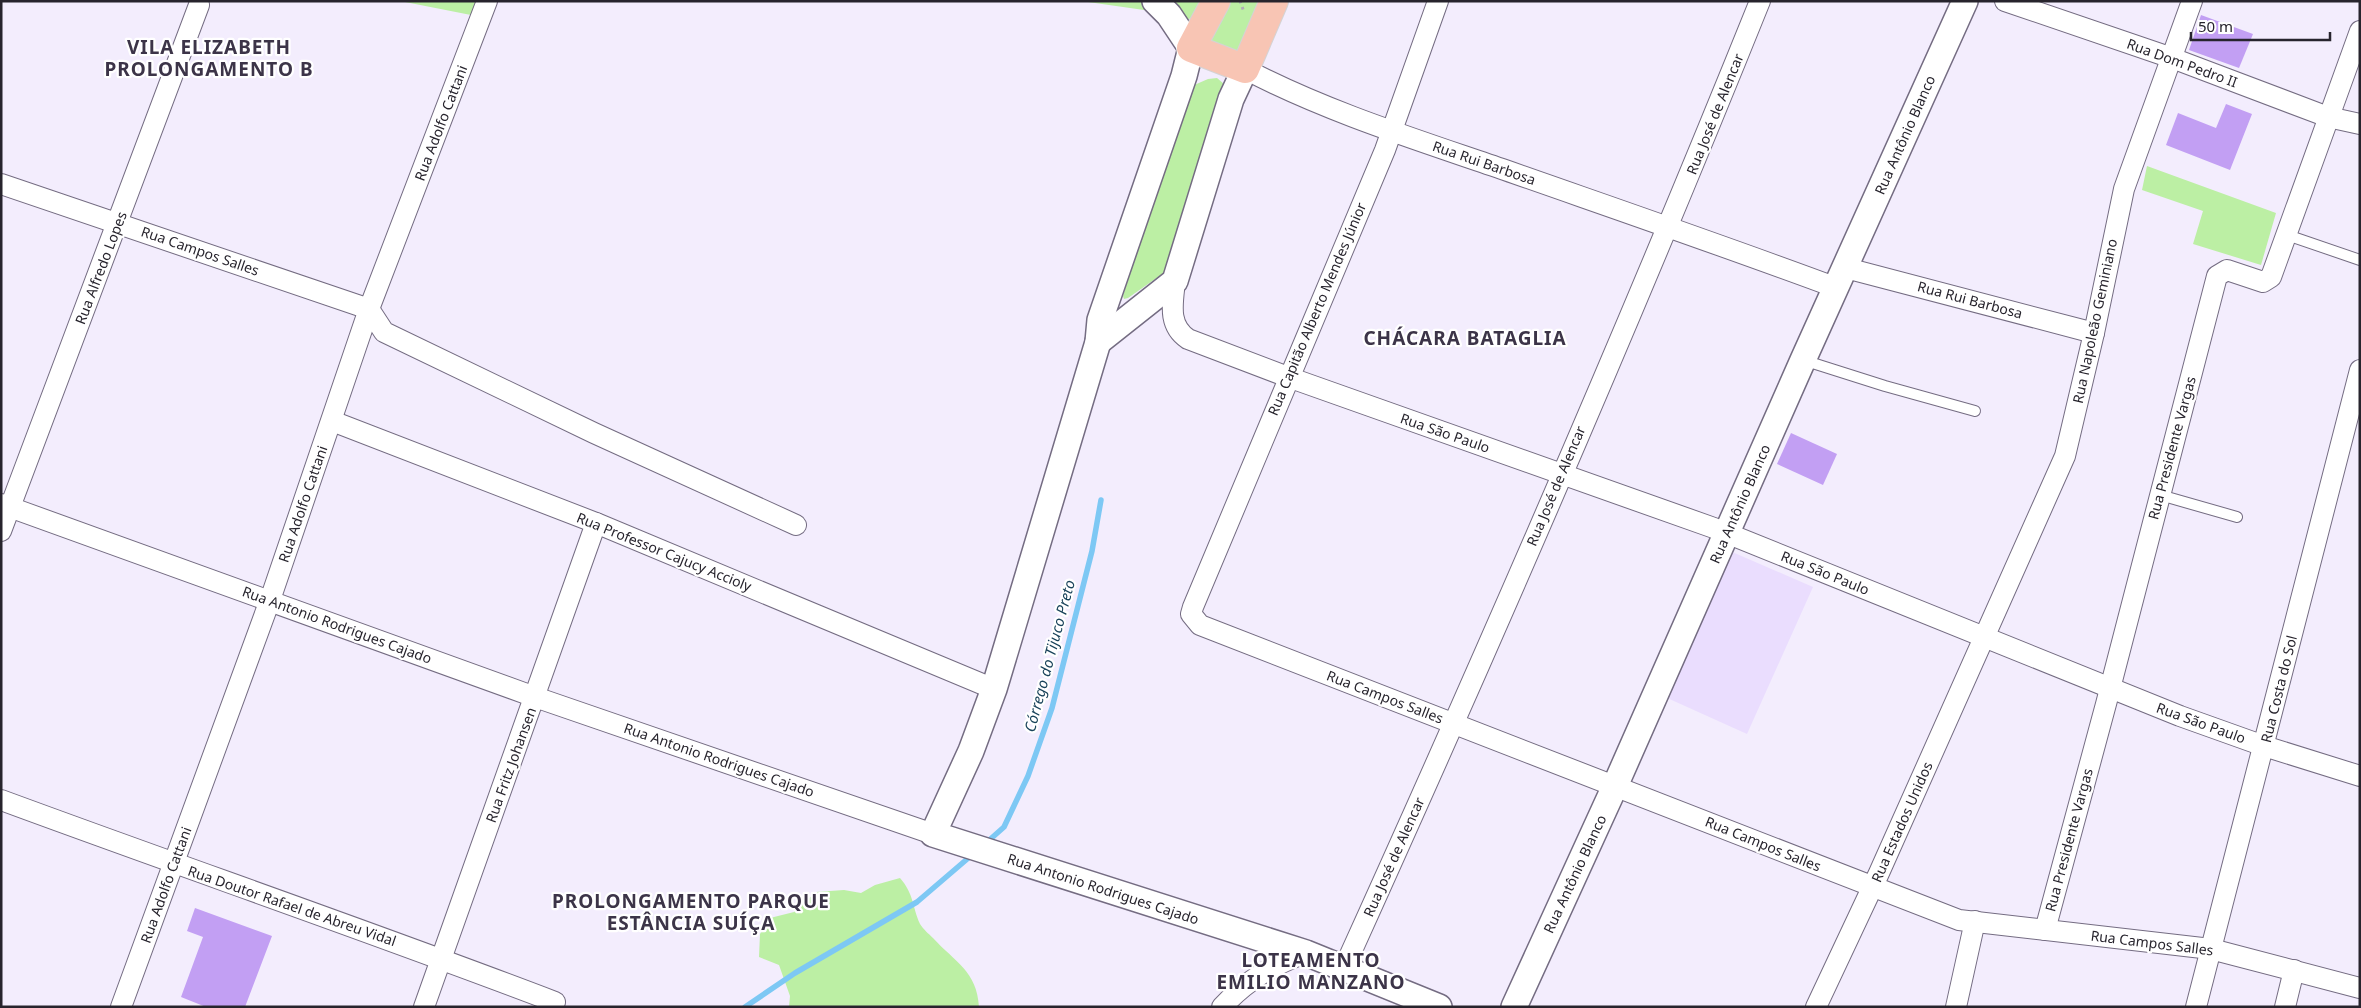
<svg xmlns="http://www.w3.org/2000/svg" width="2361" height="1008" font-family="'Noto Sans',sans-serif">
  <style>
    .built { fill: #eaddfe }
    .green { fill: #bcefa4 }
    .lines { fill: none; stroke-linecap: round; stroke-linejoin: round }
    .stream { stroke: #7dc8f4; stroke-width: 5.5 }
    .building { fill: #c29ff3 }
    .service-casing { stroke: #746c82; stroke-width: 12 }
    .minor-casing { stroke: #746c82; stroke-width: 22 }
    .tertiary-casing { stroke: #746c82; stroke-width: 28 }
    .primary-casing { stroke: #d4d3d5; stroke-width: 30 }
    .path { stroke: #b0abb8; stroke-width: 3; stroke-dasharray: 2.5 4; stroke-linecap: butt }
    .service { stroke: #fff; stroke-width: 10 }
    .minor { stroke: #fff; stroke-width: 20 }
    .tertiary { stroke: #fff; stroke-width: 25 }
    .primary { stroke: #f8c5b4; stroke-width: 28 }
    .labels { text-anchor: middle; stroke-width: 4.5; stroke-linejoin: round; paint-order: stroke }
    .street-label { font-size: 14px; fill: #27242d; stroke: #fff }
    .water-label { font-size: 15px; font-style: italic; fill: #19435a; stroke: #fff }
    .district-label { font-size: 19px; font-weight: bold; letter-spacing: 1px; fill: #3c3448; stroke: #fff }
  </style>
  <rect width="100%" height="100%" fill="#f3edfd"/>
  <!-- built -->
  <polygon class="built" points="1730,551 1813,587 1747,734 1665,697"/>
  <!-- green -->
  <g class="green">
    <polygon points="400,1 481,1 476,16"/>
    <polygon points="1081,1 1142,1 1151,11"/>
    <polygon points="1170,1 1202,1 1192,18 1185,20"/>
    <polygon points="1227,1 1264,1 1241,50 1234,54 1212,41 1212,37"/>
    <polygon points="1217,78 1224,84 1224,89 1168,270 1128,298 1124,299 1123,296 1148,212 1192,86 1208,79"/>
    <polygon points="2147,166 2276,213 2261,265 2193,244 2203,211 2142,190"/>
    <path d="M900,878C914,894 912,906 920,924C923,929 929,934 933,938C955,962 977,971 979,1007H789L790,996L779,965L759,957L760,934L770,918L794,912L816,892L844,890L861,893L875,885Z"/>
  </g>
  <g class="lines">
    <!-- stream -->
    <g class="stream">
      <polyline points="986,843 1004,827 1028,776 1052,708 1092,551 1101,500"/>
      <polyline points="745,1007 795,973 917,902 973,854"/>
    </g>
  </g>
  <!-- building -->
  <g class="building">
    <polygon points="2201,15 2253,34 2239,68 2189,50"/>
    <polygon points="2226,104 2252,114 2230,170 2166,145 2178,113 2216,128"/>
    <polygon points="1791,433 1837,454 1823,485 1777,464"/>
    <polygon points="195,908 272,936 245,1007 206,1007 181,997 203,937 187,931"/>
  </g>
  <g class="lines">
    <defs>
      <g id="service">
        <polyline points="2287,235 2360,260"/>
        <polyline points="1803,360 1885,386 1975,411"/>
        <polyline points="2160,495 2237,517"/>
      </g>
      <g id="minor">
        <polyline points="1438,1 1385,150 1193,607 1191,614 1200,625 1959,920 2211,949 2360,988"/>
        <polyline points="2005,1 2172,58 2328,117 2360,124"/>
        <path d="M1245,69C1327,112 1418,140 1505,170C1616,209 1727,247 1837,288"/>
        <polyline points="1,184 369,309 384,332 594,433 796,525"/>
        <polyline points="1846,268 2094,333"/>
        <path d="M1175,281C1173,302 1167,325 1188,339L1288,377L1714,528L2180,716L2264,746L2360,776"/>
        <polyline points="332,421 596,523 994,689"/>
        <polyline points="1,504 535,697 933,834"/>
        <polyline points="1,531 199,5"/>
        <path d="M1,800C185,868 372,932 555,1002"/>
        <polyline points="2045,930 2106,704 2217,276 2227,270 2263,282 2271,277 2360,31"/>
        <path d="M1344,968C1489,648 1629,326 1760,1"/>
        <polyline points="121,1007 270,600 369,309 487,1"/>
        <polyline points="424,1007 596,523"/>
        <path d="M1222,1007C1246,981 1272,965 1306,953"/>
        <polyline points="1816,1007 1879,873 2065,456 2094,333 2124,189 2192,1"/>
        <polyline points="1956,1007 1975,921"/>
        <polyline points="2196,1007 2360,370"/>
        <polyline points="2285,1007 2294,970"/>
      </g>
      <g id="tertiary">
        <polyline points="1155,1 1169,15 1191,48 1184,76 1100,320 1098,342 994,689 971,751 933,834 1306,953 1439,1007"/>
        <polyline points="1098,342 1175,281 1231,99 1245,69"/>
        <polyline points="1514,1007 1615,786 1803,360 1965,1"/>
      </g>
      <polyline id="primary" points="1216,1 1191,48 1245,69 1274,1"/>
    </defs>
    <!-- service casing -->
    <use href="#service" class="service-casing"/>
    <!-- minor casing -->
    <use href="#minor" class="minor-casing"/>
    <!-- tertiary casing -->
    <use href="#tertiary" class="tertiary-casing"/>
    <!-- primary casing -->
    <use href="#primary" class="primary-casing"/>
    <!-- path -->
    <polyline class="path" points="1240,1 1244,12"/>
    <!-- service -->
    <use href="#service" class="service"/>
    <!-- minor -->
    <use href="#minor" class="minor"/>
    <!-- tertiary -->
    <use href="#tertiary" class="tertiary"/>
    <!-- primary -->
    <use href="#primary" class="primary"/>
  </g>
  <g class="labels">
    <!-- street labels -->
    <g class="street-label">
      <text transform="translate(2182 63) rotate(20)" y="5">Rua Dom Pedro II</text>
      <text transform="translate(1715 114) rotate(-68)" y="5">Rua José de Alencar</text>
      <text transform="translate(441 123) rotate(-69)" y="5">Rua Adolfo Cattani</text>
      <text transform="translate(1905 135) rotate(-66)" y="5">Rua Antônio Blanco</text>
      <text transform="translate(1484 163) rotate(19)" y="5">Rua Rui Barbosa</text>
      <text transform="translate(200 251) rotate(19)" y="5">Rua Campos Salles</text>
      <text transform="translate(101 268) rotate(-69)" y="5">Rua Alfredo Lopes</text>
      <text transform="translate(1970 300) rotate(15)" y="5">Rua Rui Barbosa</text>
      <text transform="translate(1317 309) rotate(-67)" y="5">Rua Capitão Alberto Mendes Júnior</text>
      <text transform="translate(2095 321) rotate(-78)" y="5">Rua Napoleão Geminiano</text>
      <text transform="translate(1445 433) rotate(19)" y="5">Rua São Paulo</text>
      <text transform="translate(2172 448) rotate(-75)" y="5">Rua Presidente Vargas</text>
      <text transform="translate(1556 486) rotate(-67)" y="5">Rua José de Alencar</text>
      <text transform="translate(303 504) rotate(-71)" y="5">Rua Adolfo Cattani</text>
      <text transform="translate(1740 504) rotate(-66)" y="5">Rua Antônio Blanco</text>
      <text transform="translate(664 552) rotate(22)" y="5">Rua Professor Cajucy Accioly</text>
      <text transform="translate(1825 573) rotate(22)" y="5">Rua São Paulo</text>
      <text transform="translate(337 625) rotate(20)" y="5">Rua Antonio Rodrigues Cajado</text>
      <text transform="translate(2279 689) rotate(-76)" y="5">Rua Costa do Sol</text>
      <text transform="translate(1385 697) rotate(21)" y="5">Rua Campos Salles</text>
      <text transform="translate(2201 723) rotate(20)" y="5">Rua São Paulo</text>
      <text transform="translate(719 760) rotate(19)" y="5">Rua Antonio Rodrigues Cajado</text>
      <text transform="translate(511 765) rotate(-70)" y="5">Rua Fritz Johansen</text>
      <text transform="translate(1902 822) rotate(-66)" y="5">Rua Estados Unidos</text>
      <text transform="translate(2069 840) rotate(-75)" y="5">Rua Presidente Vargas</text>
      <text transform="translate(1763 844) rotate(22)" y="5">Rua Campos Salles</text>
      <text transform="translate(1394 857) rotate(-66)" y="5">Rua José de Alencar</text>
      <text transform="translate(1575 874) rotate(-65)" y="5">Rua Antônio Blanco</text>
      <text transform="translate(166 885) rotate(-70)" y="5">Rua Adolfo Cattani</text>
      <text transform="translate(1103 889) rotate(18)" y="5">Rua Antonio Rodrigues Cajado</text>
      <text transform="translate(292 906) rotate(19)" y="5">Rua Doutor Rafael de Abreu Vidal</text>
      <text transform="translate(2152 943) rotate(7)" y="5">Rua Campos Salles</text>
    </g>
    <!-- water labels -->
    <g class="water-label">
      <text transform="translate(1050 656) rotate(-75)" y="5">Córrego do Tijuco Preto</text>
    </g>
    <!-- district labels -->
    <g class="district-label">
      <text x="209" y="54">VILA ELIZABETH<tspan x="209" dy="22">PROLONGAMENTO B</tspan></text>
      <text x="1465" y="345">CHÁCARA BATAGLIA</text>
      <text x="691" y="908">PROLONGAMENTO PARQUE<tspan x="691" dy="22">ESTÂNCIA SUÍÇA</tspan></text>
      <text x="1311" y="967">LOTEAMENTO<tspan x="1311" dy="22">EMILIO MANZANO</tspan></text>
    </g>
  </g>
  <!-- border -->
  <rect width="2361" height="1008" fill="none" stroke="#27242d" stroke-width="5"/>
  <!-- scale -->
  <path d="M2191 32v8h139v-8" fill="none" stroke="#27242d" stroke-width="2.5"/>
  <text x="2198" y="32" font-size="15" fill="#27242d" stroke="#ffffff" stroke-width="4" paint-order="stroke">50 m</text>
</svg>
